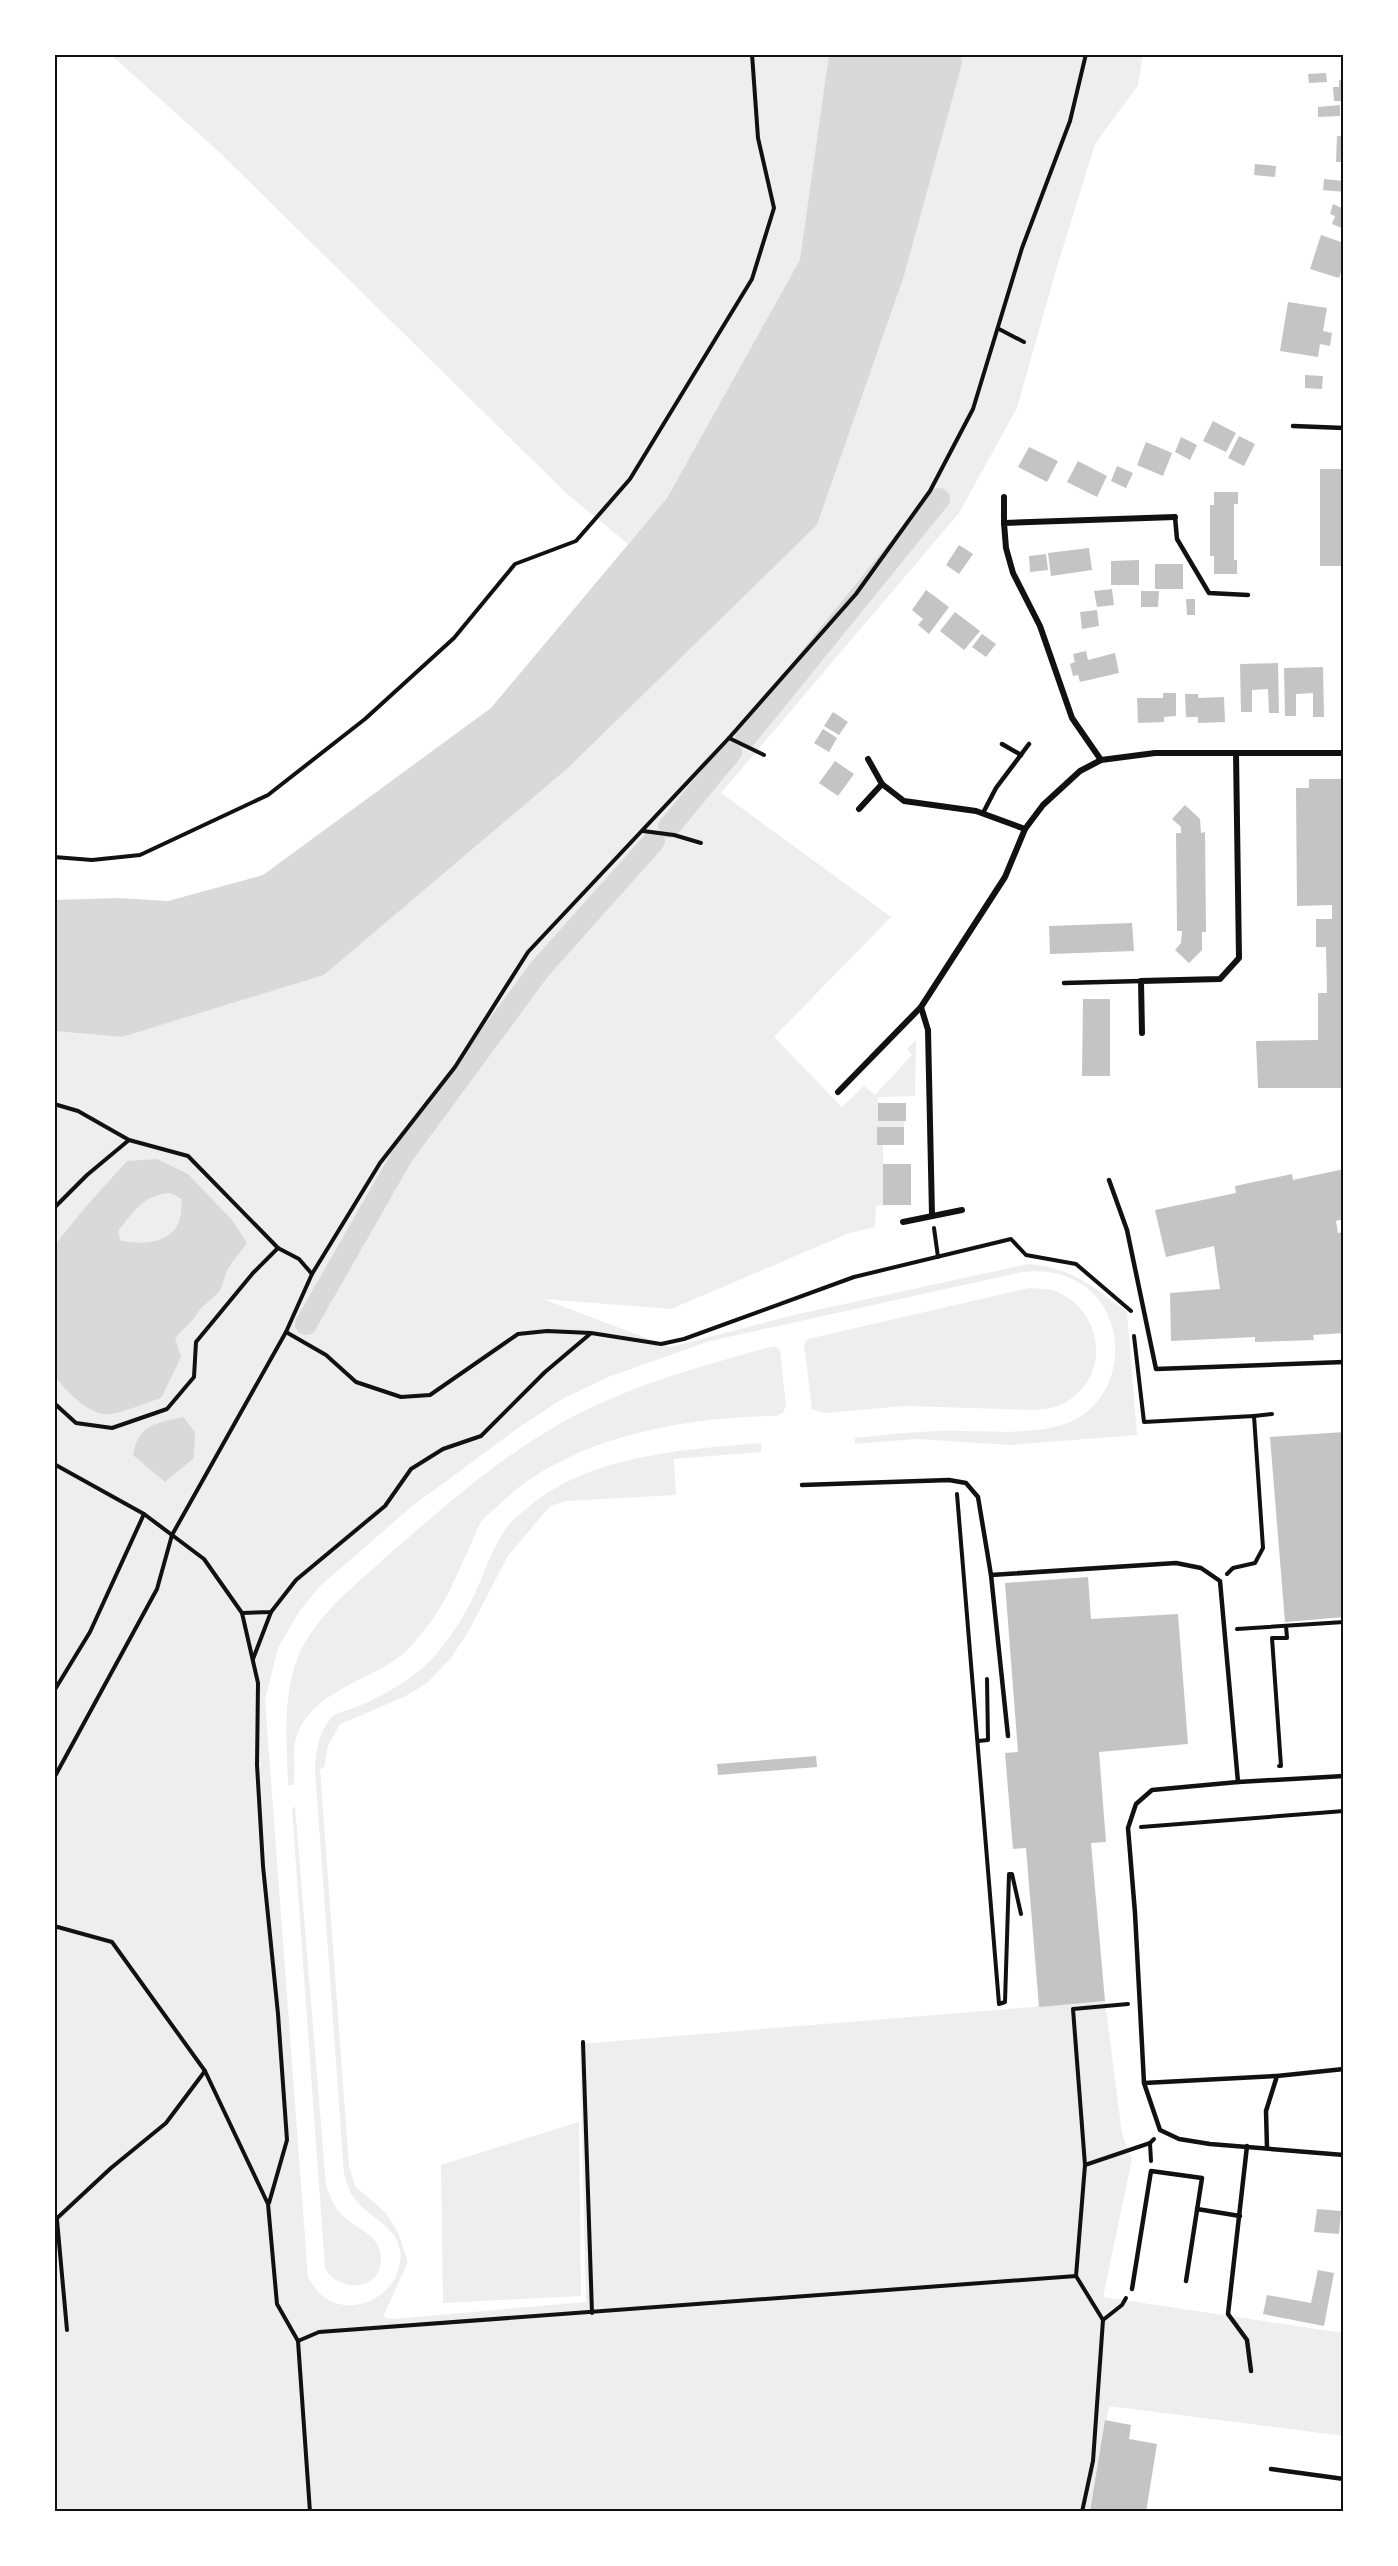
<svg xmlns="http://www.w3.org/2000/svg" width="1398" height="2566" font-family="Lato,sans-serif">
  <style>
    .green { fill: #eee }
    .water { fill: #d9d9d9; fill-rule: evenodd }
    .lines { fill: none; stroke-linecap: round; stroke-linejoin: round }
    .canal { stroke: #d9d9d9; stroke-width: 22 }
    .building { fill: #c4c4c4 }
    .path { stroke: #111; stroke-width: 4 }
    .service { stroke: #111; stroke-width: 4.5 }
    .minor { stroke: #111; stroke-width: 6 }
    .neatline { fill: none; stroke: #111; stroke-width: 2 }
  </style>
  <rect width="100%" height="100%" fill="#fff"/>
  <!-- green -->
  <g class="green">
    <polygon points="110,54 829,54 801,260 667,498 628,544 566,493 217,150"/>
    <path d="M961,54H1143L1138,85L1095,144L1056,270L1017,408L959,513L721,793L891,917L774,1037L842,1107L864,1086L875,1095L912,1055L907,1049L916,1040L915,1096L878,1097L879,1121H904V1127H877V1145H883V1205L876,1206L875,1227L847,1234L671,1309L543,1299L670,1347L798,1314L1028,1264C1073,1268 1092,1286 1127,1312L1137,1435L1011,1445L917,1439L855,1444V1438C883,1435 910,1432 938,1431C979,1429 1042,1439 1078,1418C1128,1389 1128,1308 1076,1281C1060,1272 1040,1270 1022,1272L710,1341L608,1377L562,1399L518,1428L411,1507L319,1587L299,1612L278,1648L265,1700L308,2278C312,2283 315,2289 319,2293C344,2317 383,2303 396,2276C399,2268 402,2257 400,2249C393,2222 369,2219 355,2199C349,2192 347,2183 344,2174L315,1769C316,1750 318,1734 331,1718C336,1712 351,1710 359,1706C384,1695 413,1679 432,1659C444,1646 457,1627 466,1611C482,1584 489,1551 508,1526C512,1520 519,1515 525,1510C587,1455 681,1450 761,1443V1452L674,1459L676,1495L566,1501L550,1506L508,1556L466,1636L450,1659L427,1683L404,1697L340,1724L328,1746L324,1768L320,1769L349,2166L355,2186L386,2213L398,2232L408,2262L383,2317L392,2319L586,2302L580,2044L1105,2001L1122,2134L1132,2159L1103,2297L1344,2333V2436L1109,2406L1090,2512H54V1031L122,1037L324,975L568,768L817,525L904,276L962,64Z"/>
    <path d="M1029,1288C1036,1289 1045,1288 1052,1290C1104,1308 1113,1376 1064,1403C1054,1409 1043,1409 1033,1410L905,1406L824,1413L812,1409L804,1344L808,1339Z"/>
    <path d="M774,1346L780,1350L786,1406L783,1413L776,1416C685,1417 569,1437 501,1503C495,1509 486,1515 481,1522C476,1530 473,1539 470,1547C455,1577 444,1609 421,1634C415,1642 407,1651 399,1657C366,1682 312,1692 297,1735C291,1751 297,1769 293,1785H288C287,1745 283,1706 294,1668C309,1620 350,1590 385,1558C440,1510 497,1459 561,1423C627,1386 701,1366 774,1346Z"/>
    <path d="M295,1806L326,2186C330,2196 334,2206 341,2214C357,2231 383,2234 381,2262C378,2292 338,2292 325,2268L292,1809Z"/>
    <polygon points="579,2122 581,2296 443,2303 441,2165"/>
  </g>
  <!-- water -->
  <g class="water">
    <polygon points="829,54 961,54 962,64 904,276 817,525 568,768 324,975 122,1037 54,1031 54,900 119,898 168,901 263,875 491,708 667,498 800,260"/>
    <path d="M157,1159L188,1174L232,1220L247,1243L228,1268L220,1291L200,1309L193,1320L175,1338L181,1357L161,1398C145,1403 128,1411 111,1414C90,1417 66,1391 54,1375V1246L83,1210L127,1161ZM170,1193L182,1199C181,1205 182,1212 180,1218C174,1244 140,1246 120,1240L118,1231C135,1211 142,1195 170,1193Z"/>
    <path d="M183,1417L195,1432L194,1458L165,1482L133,1455C139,1423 155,1424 183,1417Z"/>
  </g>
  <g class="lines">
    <!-- canal -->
    <g class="canal">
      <polyline points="746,737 939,499"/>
      <polyline points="669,827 731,752"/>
      <polyline points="306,1324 402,1156 539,970 654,841"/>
    </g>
  </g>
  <!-- building -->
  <g class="building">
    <polygon points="1326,73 1327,82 1309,83 1308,74"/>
    <polygon points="1344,79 1344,101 1334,101 1333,87 1339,87 1339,80"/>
    <polygon points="1340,105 1340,116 1318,117 1318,107"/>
    <polygon points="1337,136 1344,136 1344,162 1336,162"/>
    <polygon points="1255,164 1276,166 1275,177 1254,175"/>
    <polygon points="1324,179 1344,181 1344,192 1323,190"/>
    <polygon points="1333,204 1344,209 1344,229 1332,224 1335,216 1330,214"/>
    <polygon points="1321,235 1344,243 1344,264 1339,278 1310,269"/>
    <polygon points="1288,302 1327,308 1323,331 1332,333 1330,346 1320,344 1318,357 1280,351"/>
    <polygon points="1305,375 1323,376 1322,389 1305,388"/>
    <polygon points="1213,421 1236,433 1226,452 1203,441"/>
    <polygon points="1239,436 1255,444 1244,466 1228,458"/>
    <polygon points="1181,437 1197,445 1190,460 1175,452"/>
    <polygon points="1146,442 1172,453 1163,476 1137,465"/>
    <polygon points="1029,447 1058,461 1047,482 1018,467"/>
    <polygon points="1078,461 1107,476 1097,497 1067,482"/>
    <polygon points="1117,466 1133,473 1126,488 1111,481"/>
    <rect x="1320" y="469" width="24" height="97"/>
    <polygon points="1214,492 1238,492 1238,504 1234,504 1234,560 1237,560 1237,574 1214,574 1214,556 1210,556 1210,505 1214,505"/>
    <polygon points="959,545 973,554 959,574 946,565"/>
    <polygon points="1089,548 1092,570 1051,576 1048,553"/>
    <polygon points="1046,554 1048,570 1030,572 1029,556"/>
    <polygon points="1139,560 1139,585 1111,585 1111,561"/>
    <rect x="1155" y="564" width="28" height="25"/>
    <polygon points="1112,589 1114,605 1097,607 1094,591"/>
    <polygon points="926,590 949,607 929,634 918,625 923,619 912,610"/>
    <polygon points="1141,591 1159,591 1158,607 1141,607"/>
    <polygon points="1186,599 1195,599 1195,615 1187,615"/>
    <polygon points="1097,610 1099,626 1082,629 1080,612"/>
    <polygon points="955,612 980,631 964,650 940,631"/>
    <polygon points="982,634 996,644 986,657 972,647"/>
    <polygon points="1086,651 1088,660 1115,653 1119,673 1080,682 1078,675 1073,676 1070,664 1075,662 1073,654"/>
    <polygon points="1278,663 1279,713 1269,713 1268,689 1252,690 1252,712 1241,712 1240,664"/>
    <polygon points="1323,667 1324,717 1313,717 1313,693 1296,694 1296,716 1285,716 1284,668"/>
    <polygon points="1163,693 1176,693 1176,716 1164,717 1164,722 1138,723 1137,698 1163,698"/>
    <polygon points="1185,694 1198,694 1198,698 1224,697 1225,722 1198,723 1198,717 1186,717"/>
    <polygon points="833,712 848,722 839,735 824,726"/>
    <polygon points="823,729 837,738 829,752 814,743"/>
    <polygon points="835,761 854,774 838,796 819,783"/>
    <polygon points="1309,779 1344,779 1344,1088 1258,1088 1256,1041 1318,1040 1318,993 1327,993 1326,947 1316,947 1316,919 1332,919 1332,905 1297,906 1296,788 1309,788"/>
    <polygon points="1185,805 1200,819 1201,833 1205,832 1206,932 1202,932 1202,950 1189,963 1175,950 1181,943 1182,931 1177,931 1176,833 1181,833 1181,827 1172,819"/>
    <polygon points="1132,923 1134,951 1050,954 1049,926"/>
    <polygon points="1083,999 1110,999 1110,1076 1082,1076"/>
    <rect x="878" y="1103" width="28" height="18"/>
    <rect x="877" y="1127" width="27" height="18"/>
    <rect x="883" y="1164" width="28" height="41"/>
    <polygon points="1344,1169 1344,1219 1336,1221 1338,1233 1344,1232 1344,1270 1342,1271 1344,1333 1313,1335 1314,1340 1255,1342 1255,1337 1171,1341 1170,1293 1220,1289 1214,1246 1166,1257 1155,1210 1236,1193 1235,1186 1292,1174 1293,1180"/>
    <polygon points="1344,1432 1344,1617 1285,1622 1270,1437"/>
    <polygon points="1088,1577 1091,1619 1178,1614 1188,1744 1099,1752 1106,1842 1091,1843 1105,2001 1039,2007 1026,1848 1013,1849 1005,1753 1018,1752 1005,1583"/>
    <polygon points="816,1756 817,1767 718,1775 717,1764"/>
    <polygon points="1317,2209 1341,2211 1339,2234 1314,2232"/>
    <polygon points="1318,2270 1334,2273 1324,2326 1263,2314 1267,2295 1311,2303"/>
    <polygon points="1105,2420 1131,2425 1129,2439 1157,2444 1146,2512 1090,2512"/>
  </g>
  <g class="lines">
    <!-- path -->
    <g class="path">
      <polyline points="999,329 1024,342"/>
      <polyline points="729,738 764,755"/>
      <polyline points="643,831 674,835 701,843"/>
      <polyline points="54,857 92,860 140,855 268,795 365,719 454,638 515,564 576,541 630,479 752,279 774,208 758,138 752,54"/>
      <polyline points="54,1104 78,1111 129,1140"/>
      <polyline points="54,1208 87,1175 129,1140 188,1156 278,1248 299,1259 312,1274"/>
      <polyline points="934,1228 938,1257"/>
      <polyline points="286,1332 326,1355 356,1382 401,1397 430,1395 518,1334 547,1331 591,1333 661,1344 684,1339 854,1277 1011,1239 1026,1255 1076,1264 1131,1311"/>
      <polyline points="1134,1336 1144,1422 1254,1416 1263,1548 1255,1563 1233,1568 1227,1574"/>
      <polyline points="54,1403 76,1423 112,1428 167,1409 194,1377 196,1342 253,1273 278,1248"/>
      <polyline points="1254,1416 1272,1414"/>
      <polyline points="54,1464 144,1514 204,1559 242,1613 258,1683 257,1765 263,1866 278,2014 287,2140 269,2203"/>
      <polyline points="957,1494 999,2004 1005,2002 1009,1874 1012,1874 1021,1914"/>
      <polyline points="242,1613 271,1612 296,1580 385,1506 411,1469 443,1449 481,1436 545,1372 590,1334"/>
      <polyline points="1237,1629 1344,1622"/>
      <polyline points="253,1659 271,1612"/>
      <polyline points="54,1691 90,1632 144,1514"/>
      <polyline points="978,1741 988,1740 987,1679"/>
      <polyline points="1279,1766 1281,1766 1272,1638 1287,1638 1286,1626"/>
      <polyline points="54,1778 157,1589 172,1535 286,1332 312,1274 380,1163 455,1067 528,952 729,738 856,594 930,491 973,409 1022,248 1070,121 1086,54"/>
      <polyline points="1141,1827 1344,1811"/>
      <polyline points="54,1926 112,1942 205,2071 268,2204 277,2304 298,2341 319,2332 1076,2276 1103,2320 1093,2461 1082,2512"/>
      <polyline points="583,2042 592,2313"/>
      <polyline points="1150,2143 1151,2161"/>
      <polyline points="1085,2165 1150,2143 1154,2139"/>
      <polyline points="57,2220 67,2330"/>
      <polyline points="54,2221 111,2168 166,2123 205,2071"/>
      <polyline points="1076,2276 1085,2165 1073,2009 1128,2004"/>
      <polyline points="1103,2320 1122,2305 1126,2298"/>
      <polyline points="298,2341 310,2512"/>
    </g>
    <!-- service -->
    <g class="service">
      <polyline points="1293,426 1344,428"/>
      <polyline points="1175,517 1177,539 1209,593 1248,595"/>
      <polyline points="1002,744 1021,755"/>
      <polyline points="983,813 996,788 1029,744"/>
      <polyline points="1064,983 1141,981"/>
      <polyline points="1109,1180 1127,1230 1156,1369 1344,1362"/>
      <polyline points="802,1485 949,1480 966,1483 978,1497 991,1575 1008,1736"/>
      <polyline points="991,1575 1176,1563 1201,1568 1220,1581 1238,1782"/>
      <polyline points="1344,1776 1238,1782 1152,1790 1136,1804 1128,1828 1135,1913 1144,2083 1160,2130 1179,2139 1210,2144 1344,2155"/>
      <polyline points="1144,2083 1277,2076"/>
      <polyline points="1247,2146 1228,2314 1247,2340 1251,2371"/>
      <polyline points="1267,2148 1266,2111 1277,2076 1344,2069"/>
      <polyline points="1197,2209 1240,2216"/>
      <polyline points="1132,2289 1151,2171 1202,2178 1186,2281"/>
      <polyline points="1271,2469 1344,2479"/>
    </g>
    <!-- minor -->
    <g class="minor">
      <polyline points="1004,497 1004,523"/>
      <polyline points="868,759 882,784"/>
      <polyline points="1101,760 1072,718 1040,626 1013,573 1006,548 1004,523 1175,517"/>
      <polyline points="859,809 882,784 904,801 976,811 1025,829"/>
      <polyline points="921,1007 928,1030 932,1215"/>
      <polyline points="1142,1033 1141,981 1220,979 1239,958 1236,753"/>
      <polyline points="838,1092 921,1007 1005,877 1025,829 1043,805 1080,771 1101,760 1155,753 1344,753"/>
      <polyline points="903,1222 962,1210"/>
    </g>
  </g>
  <!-- border -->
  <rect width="1398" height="2566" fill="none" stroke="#ffffff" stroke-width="111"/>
  <rect x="56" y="56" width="1286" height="2454" class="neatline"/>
</svg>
